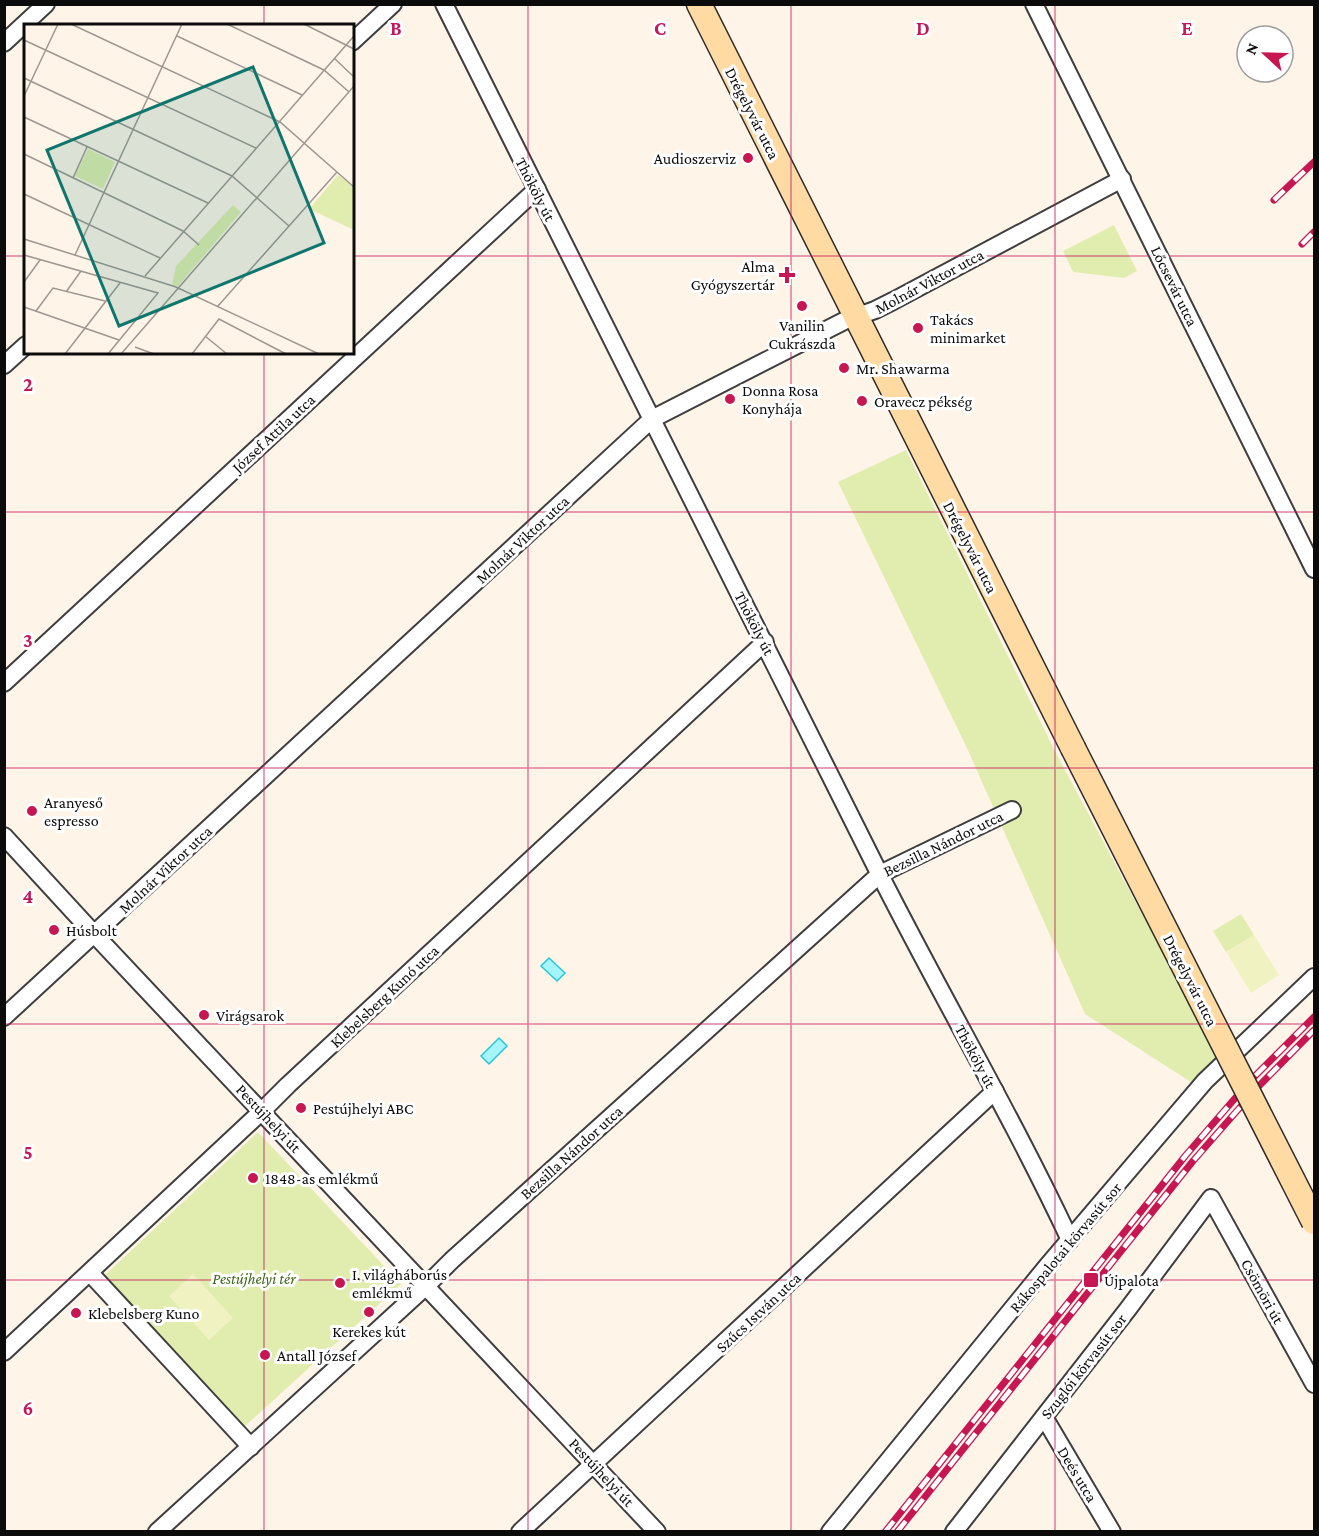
<svg xmlns="http://www.w3.org/2000/svg" width="1319" height="1536" font-family="'Crimson Pro',serif">
  <style>
    .green { fill: #e1edaf }
    .pitch { fill: #f0f3c1 }
    .water { fill: #a7f5fc; stroke: #28c6da; stroke-width: 1.5 }
    .lines { fill: none; stroke-linecap: round; stroke-linejoin: round }
    .street-casing { stroke: #3e3e3e; stroke-width: 20 }
    .secondary-casing { stroke: #2d2d2d; stroke-width: 27 }
    .street { stroke: #fff; stroke-width: 16 }
    .secondary { stroke: #ffdaa3; stroke-width: 24 }
    .rail-casing { stroke: #c71752; stroke-width: 7 }
    .rail { stroke: #fff; stroke-width: 4.5; stroke-dasharray: 14; stroke-linecap: butt }
    .secondary-bridge-casing { stroke: #2d2d2d; stroke-width: 27; stroke-linecap: butt }
    .secondary-bridge { stroke: #ffdaa3; stroke-width: 24 }
    .grid { fill: none; stroke: #c2185b; stroke-width: 1.5; stroke-opacity: 0.55 }
    .poi-dot { fill: #c71752; stroke: #fff; stroke-width: 2 }
    .labels { text-anchor: middle; stroke-width: 6; stroke-linejoin: round; paint-order: stroke }
    .street-label { font-size: 16px; fill: #0b0b0b; stroke: #fff }
    .poi-label { font-size: 16px; fill: #0b0b0b; stroke: #fff; text-anchor: start }
    .park-label { font-size: 16px; font-style: italic; fill: #3e6716; stroke: #fff }
    .inset-road { fill: none; stroke: #9d9790; stroke-width: 1.5 }
    .view { fill: #0f766e; fill-opacity: 0.15; stroke: #0f766e; stroke-width: 3 }
    .inset-edge { fill: none; stroke: #0b0b0b; stroke-width: 3 }
    .grid-label { font-size: 20px; text-anchor: middle; font-weight: bold; fill: #c2185b; stroke: #fff; stroke-width: 6; stroke-linejoin: round; paint-order: stroke }
  </style>
  <rect width="100%" height="100%" fill="#fff4e8"/>
  <!-- green -->
  <g class="green">
    <polygon points="1114,225 1137,271 1124,278 1073,272 1063,251"/>
    <polygon points="906,450 1056,753 1136,903 1221,1051 1194,1084 1085,1014 966,746 838,482"/>
    <polygon points="1241,914 1254,935 1226,952 1213,931"/>
    <polygon points="258,1132 401,1284 244,1427 104,1276"/>
  </g>
  <!-- pitch -->
  <g class="pitch">
    <polygon points="1254,935 1279,975 1251,993 1226,952"/>
    <polygon points="193,1274 233,1318 209,1340 169,1296"/>
  </g>
  <!-- water -->
  <g class="water">
    <polygon points="549,958 565,973 557,981 541,966"/>
    <polygon points="499,1038 507,1046 489,1064 481,1056"/>
  </g>
  <g class="lines">
    <defs>
      <g id="street">
        <path d="M444,4C588,293 733,581 877,869C940,994 1011,1114 1070,1240"/>
        <polyline points="1034,4 1314,569"/>
        <polyline points="352,42 393,4"/>
        <polyline points="4,43 46,4"/>
        <polyline points="4,365 26,345"/>
        <polyline points="4,683 537,189"/>
        <polyline points="4,836 95,935 657,1532"/>
        <polyline points="4,1017 652,419 844,321 875,310 893,301 1122,179"/>
        <polyline points="90,1273 251,1447"/>
        <polyline points="4,1352 262,1111 288,1085 765,642"/>
        <polyline points="1044,1417 1112,1532"/>
        <polyline points="157,1532 426,1286 452,1260 880,874 1012,810"/>
        <polyline points="520,1532 995,1091"/>
        <polyline points="830,1532 1048,1265 1205,1081 1314,977"/>
        <polyline points="954,1532 1128,1309 1211,1198 1314,1384"/>
      </g>
      <polyline id="secondary" points="699,4 1073,748"/>
    </defs>
    <!-- street casing -->
    <use href="#street" class="street-casing"/>
    <!-- secondary casing -->
    <use href="#secondary" class="secondary-casing"/>
    <!-- street -->
    <use href="#street" class="street"/>
    <!-- secondary -->
    <use href="#secondary" class="secondary"/>
    <defs>
      <g id="rail">
        <polyline points="1274,200 1314,162"/>
        <polyline points="1302,244 1314,232"/>
        <polyline points="885,1532 1186,1155 1250,1081 1314,1017"/>
        <polyline points="897,1532 1193,1161 1257,1088 1314,1030"/>
      </g>
    </defs>
    <!-- rail casing -->
    <use href="#rail" class="rail-casing"/>
    <!-- rail -->
    <use href="#rail" class="rail"/>
    <defs>
      <polyline id="secondary-bridge" points="1073,748 1314,1222"/>
    </defs>
    <!-- secondary-bridge casing -->
    <use href="#secondary-bridge" class="secondary-bridge-casing"/>
    <!-- secondary-bridge -->
    <use href="#secondary-bridge" class="secondary-bridge"/>
  </g>
  <!-- grid -->
  <path class="grid" d="M264,4V26M528,4V1532M791,4V1532M1055,4V1532M4,256H26M352,256H1314M264,352V1532M4,512H1314M4,768H1314M4,1024H1314M4,1280H1314"/>
  <!-- markers -->
  <g class="poi-dot">
    <circle cx="748" cy="158" r="6"/>
    <path d="M784 266h6v6h6v6h-6v6h-6v-6h-6v-6h6z"/>
    <circle cx="802" cy="306" r="6"/>
    <circle cx="918" cy="328" r="6"/>
    <circle cx="844" cy="368" r="6"/>
    <circle cx="730" cy="399" r="6"/>
    <circle cx="862" cy="401" r="6"/>
    <circle cx="32" cy="811" r="6"/>
    <circle cx="54" cy="930" r="6"/>
    <circle cx="204" cy="1015" r="6"/>
    <circle cx="301" cy="1108" r="6"/>
    <circle cx="253" cy="1178" r="6"/>
    <rect x="1083" y="1272" width="16" height="16" rx="3"/>
    <circle cx="340" cy="1283" r="6"/>
    <circle cx="369" cy="1312" r="6"/>
    <circle cx="76" cy="1313" r="6"/>
    <circle cx="265" cy="1355" r="6"/>
  </g>
  <g class="labels">
    <!-- street labels -->
    <g class="street-label">
      <text transform="translate(753 113) rotate(63)" y="6">Drégelyvár utca</text>
      <text transform="translate(536 189) rotate(63)" y="6">Thököly út</text>
      <text transform="translate(929 281) rotate(-28)" y="6">Molnár Viktor utca</text>
      <text transform="translate(1175 286) rotate(64)" y="6">Lőcsevár utca</text>
      <text transform="translate(273 433) rotate(-43)" y="6">József Attila utca</text>
      <text transform="translate(522 539) rotate(-43)" y="6">Molnár Viktor utca</text>
      <text transform="translate(971 547) rotate(63)" y="6">Drégelyvár utca</text>
      <text transform="translate(755 623) rotate(63)" y="6">Thököly út</text>
      <text transform="translate(943 843) rotate(-26)" y="6">Bezsilla Nándor utca</text>
      <text transform="translate(165 869) rotate(-43)" y="6">Molnár Viktor utca</text>
      <text transform="translate(1191 980) rotate(63)" y="6">Drégelyvár utca</text>
      <text transform="translate(384 996) rotate(-43)" y="6">Klebelsberg Kunó utca</text>
      <text transform="translate(976 1056) rotate(62)" y="6">Thököly út</text>
      <text transform="translate(269 1118) rotate(47)" y="6">Pestújhelyi út</text>
      <text transform="translate(571 1152) rotate(-42)" y="6">Bezsilla Nándor utca</text>
      <text transform="translate(1065 1247) rotate(-50)" y="6">Rákospalotai körvasút sor</text>
      <text transform="translate(1263 1291) rotate(61)" y="6">Csömöri út</text>
      <text transform="translate(758 1312) rotate(-43)" y="6">Szűcs István utca</text>
      <text transform="translate(1083 1366) rotate(-52)" y="6">Szuglói körvasút sor</text>
      <text transform="translate(602 1472) rotate(47)" y="6">Pestújhelyi út</text>
      <text transform="translate(1078 1474) rotate(59)" y="6">Deés utca</text>
    </g>
    <!-- poi labels -->
    <g class="poi-label">
      <text x="736" y="164" text-anchor="end">Audioszerviz</text>
      <text x="775" y="272" text-anchor="end">Alma<tspan x="775" dy="18">Gyógyszertár</tspan></text>
      <text x="930" y="325">Takács<tspan x="930" dy="18">minimarket</tspan></text>
      <text x="802" y="331" text-anchor="middle">Vanilin<tspan x="802" dy="18">Cukrászda</tspan></text>
      <text x="856" y="374">Mr. Shawarma</text>
      <text x="742" y="396">Donna Rosa<tspan x="742" dy="18">Konyhája</tspan></text>
      <text x="874" y="407">Oravecz pékség</text>
      <text x="44" y="808">Aranyeső<tspan x="44" dy="18">espresso</tspan></text>
      <text x="66" y="936">Húsbolt</text>
      <text x="216" y="1021">Virágsarok</text>
      <text x="313" y="1114">Pestújhelyi ABC</text>
      <text x="265" y="1184">1848-as emlékmű</text>
      <text x="352" y="1280">I. világháborús<tspan x="352" dy="18">emlékmű</tspan></text>
      <text x="1104" y="1286">Újpalota</text>
      <text x="88" y="1319">Klebelsberg Kuno</text>
      <text x="369" y="1337" text-anchor="middle">Kerekes kút</text>
      <text x="277" y="1361">Antall József</text>
    </g>
    <!-- park labels -->
    <g class="park-label">
      <text x="254" y="1284">Pestújhelyi tér</text>
    </g>
  </g>
  <!-- overview -->
  <g transform="translate(24 24)">
    <rect width="330" height="330" fill="#fff4e8"/>
    <path d="M64,125L91,138L79,165L51,152ZM314,151L330,162V206L285,185ZM209,181L217,188L154,262L148,261L152,242Z" fill="#e1edaf"/>
    <path class="inset-road" d="M47,0L256,98L330,163M203,0L300,46L325,68M280,0L330,25M153,12L278,71M0,16L232,124M310,34L330,53M0,54L208,152L265,202M0,72L34,0M0,93L184,179M0,130L159,207L175,221M49,154L63,123M0,170L136,234M0,215L152,263L295,330M0,231L134,269L84,330M51,231L158,0M121,252L330,12M0,258L16,236M42,268L57,247M194,282L313,148M0,283L95,316M12,287L29,264L81,277M181,312L203,330M111,323L130,330M41,330L96,259M97,330L330,62M168,330L195,295L262,330"/>
    <path class="view" d="M229,43L300,219L95,302L23,126Z"/>
    <rect width="330" height="330" class="inset-edge"/>
  </g>
  <g class="grid-label">
    <text x="396" y="35">B</text>
    <text x="660" y="35">C</text>
    <text x="923" y="35">D</text>
    <text x="1187" y="35">E</text>
    <text x="28" y="391">2</text>
    <text x="28" y="647">3</text>
    <text x="28" y="903">4</text>
    <text x="28" y="1159">5</text>
    <text x="28" y="1415">6</text>
  </g>
  <!-- border -->
  <rect width="1319" height="1536" fill="none" stroke="#0b0b0b" stroke-width="12"/>
  <!-- north arrow -->
  <g transform="translate(1265 54) rotate(292)"><circle r="28" fill="#ffffff" stroke="#9d9d9d" stroke-width="1.5"/>
  <path d="M0-4.5L10 22L0 15L-10 22Z" fill="#c71752"/>
  <text y="-9" font-size="16" font-weight="bold" text-anchor="middle" fill="#0b0b0b">N</text>
  </g>
</svg>
